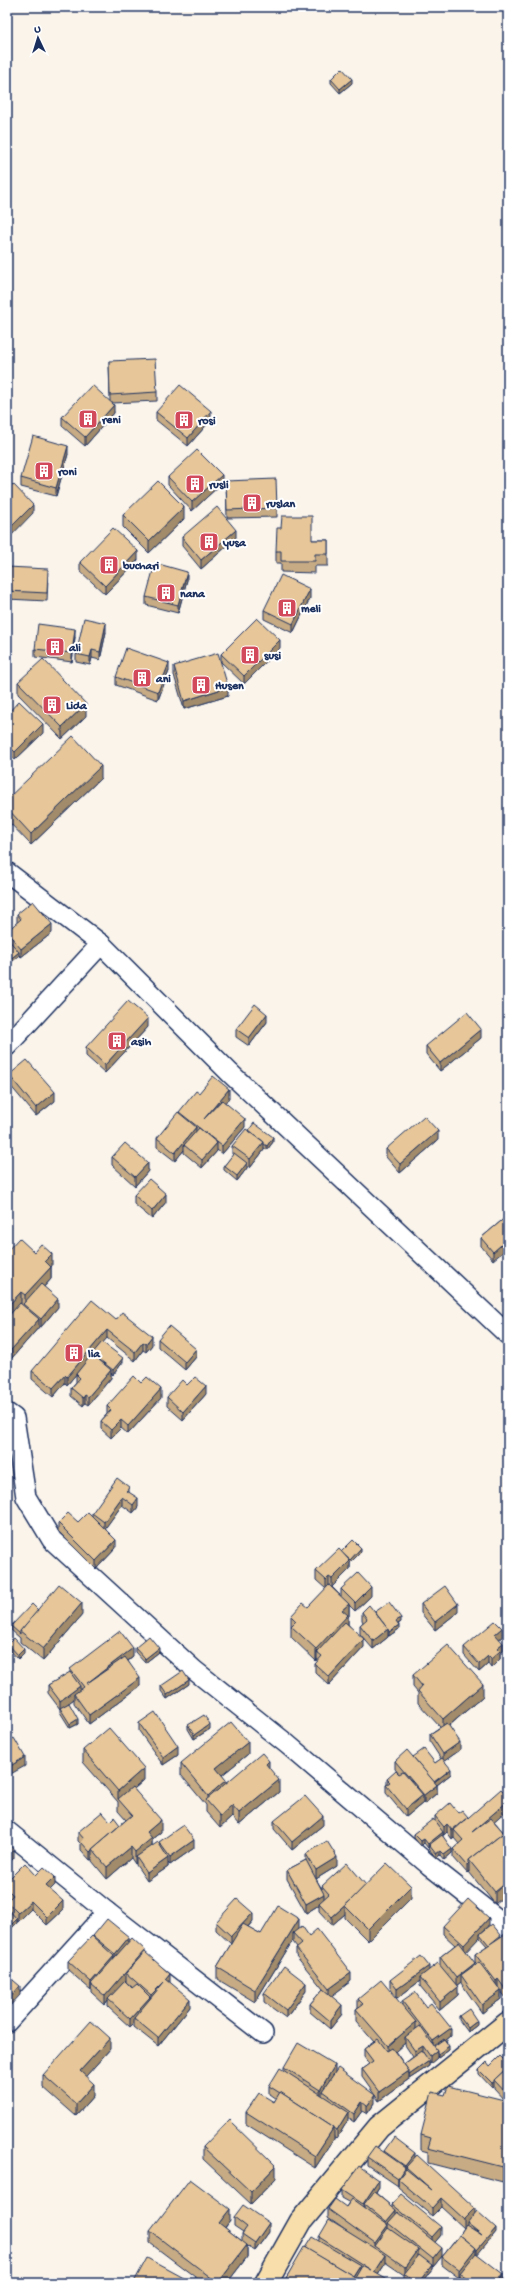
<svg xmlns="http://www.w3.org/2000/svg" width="515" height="2290" font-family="'Gochi Hand',sans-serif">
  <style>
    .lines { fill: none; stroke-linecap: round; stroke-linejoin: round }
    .minor-casing { stroke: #1b2f5e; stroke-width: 22 }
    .major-casing { stroke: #1b2f5e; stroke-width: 25 }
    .minor { stroke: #fff; stroke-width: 19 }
    .major { stroke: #f8deab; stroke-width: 22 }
    .wall { fill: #c7ab84; stroke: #1b2f5e; fill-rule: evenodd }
    .shaded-wall { fill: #a28b6b; stroke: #1b2f5e }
    .building { fill: #e7c799; stroke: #1b2f5e }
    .labels { text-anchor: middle; stroke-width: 4; stroke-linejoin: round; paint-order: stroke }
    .poi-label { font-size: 12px; font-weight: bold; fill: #1b2f5e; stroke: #fff; text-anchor: start }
  </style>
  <rect width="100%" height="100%" fill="#faf4eb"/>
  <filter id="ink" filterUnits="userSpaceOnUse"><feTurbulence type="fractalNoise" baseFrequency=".025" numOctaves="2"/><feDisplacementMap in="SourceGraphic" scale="8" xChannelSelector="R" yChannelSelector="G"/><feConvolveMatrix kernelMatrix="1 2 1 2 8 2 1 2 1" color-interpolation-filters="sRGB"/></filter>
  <g filter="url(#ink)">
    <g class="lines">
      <defs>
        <g id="minor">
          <polyline points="7,872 101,944 230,1073 508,1335"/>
          <polyline points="7,1046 101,944"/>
          <polyline points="7,1413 14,1418 26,1497 52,1540 194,1670 287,1744 429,1865 495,1917 508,1932"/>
          <polyline points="7,1831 107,1912 263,2033"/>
          <polyline points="7,2022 107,1912"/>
        </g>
        <polyline id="major" points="266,2283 301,2221 379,2127 508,2023"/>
      </defs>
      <!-- minor casing -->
      <use href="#minor" class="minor-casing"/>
      <!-- major casing -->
      <use href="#major" class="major-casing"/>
      <!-- minor -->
      <use href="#minor" class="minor"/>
      <!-- major -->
      <use href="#major" class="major"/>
    </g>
    <!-- wall -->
    <g class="wall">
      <polygon points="331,79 352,83 340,93 331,83"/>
      <polygon points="109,361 157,392 157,401 112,403 114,413 85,446 62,426 62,417 110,401"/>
      <polygon points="156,412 211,420 188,446 156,420"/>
      <polygon points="68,454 56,496 21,487 21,478"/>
      <polygon points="168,477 222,483 192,511 168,485"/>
      <polygon points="226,481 277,508 277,517 227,518"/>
      <polygon points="123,515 184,519 149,553 123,527"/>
      <polygon points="182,537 236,538 201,569 182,546"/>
      <polygon points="312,540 328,540 328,566 315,566 315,573 281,572 281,563 276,563 276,551"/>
      <polygon points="138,560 105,594 80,571 80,562"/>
      <polygon points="7,567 48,577 47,601 7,599"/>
      <polygon points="187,580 178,613 146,605 146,597"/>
      <polygon points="310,598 293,633 264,619 264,610"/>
      <polygon points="106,632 100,660 92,658 90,665 76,662 76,654"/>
      <polygon points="75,637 72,662 35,657 35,649"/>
      <polygon points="280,648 244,684 221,662 221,654"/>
      <polygon points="174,666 228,696 184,709 174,675"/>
      <polygon points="169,671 158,700 116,685 116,677"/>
      <polygon points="18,682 86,716 62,739 18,694"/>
      <polygon points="7,714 43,733 15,760 7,752"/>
      <polygon points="101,778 31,845 7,820 7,799"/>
      <polygon points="17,914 52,933 21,957 19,955 8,965 7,963 7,931 17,923"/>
      <polygon points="267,1022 249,1046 236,1037 236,1029"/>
      <polygon points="148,1027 105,1073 86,1056 86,1047"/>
      <polygon points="481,1038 440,1071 426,1054 426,1046"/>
      <polygon points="9,1075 55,1101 36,1116 9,1084"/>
      <polygon points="229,1098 225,1102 245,1127 222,1154 217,1150 217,1151 202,1168 184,1153 184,1150 175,1161 157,1147 157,1138 179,1113 179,1112"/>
      <polygon points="249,1130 273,1142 267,1150 264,1148 264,1150 250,1168 247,1165 247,1168 237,1181 224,1170 224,1166 233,1155 232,1154 232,1146"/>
      <polygon points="438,1140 400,1173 386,1157 386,1149"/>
      <polygon points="112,1157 148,1171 135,1186 112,1165"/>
      <polygon points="134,1195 166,1202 152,1219 134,1204"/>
      <polygon points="507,1216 493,1260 481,1246 481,1238"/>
      <polygon points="7,1251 34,1252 52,1266 51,1267 51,1279 44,1287 58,1307 41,1327 39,1326 39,1327 11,1359 7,1355"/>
      <polygon points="116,1320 152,1345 146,1352 143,1350 135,1361 107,1338 103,1342 123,1362 113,1375 111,1373 111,1378 88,1405 85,1403 83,1406 71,1396 71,1388 76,1382 76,1374 67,1385 65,1383 53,1397 32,1379 32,1371"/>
      <polygon points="158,1339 196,1357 185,1370 158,1347"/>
      <polygon points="141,1383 161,1398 128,1434 121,1428 111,1438 101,1429 101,1421 107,1414 107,1406"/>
      <polygon points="206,1394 183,1420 167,1406 167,1397"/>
      <polygon points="129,1493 138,1507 133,1513 122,1505 105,1528 116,1548 96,1569 58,1531 58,1523 78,1522 92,1516 92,1513"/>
      <polygon points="341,1552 361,1552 350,1563 350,1569 332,1587 341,1596 341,1589 371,1596 355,1611 349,1605 349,1616 348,1617 348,1624 364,1647 329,1685 315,1672 315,1664 318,1661 317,1659 316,1661 291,1637 291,1616 308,1607 326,1589 316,1580 316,1571"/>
      <polygon points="421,1604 458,1612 435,1630 421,1613"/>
      <polygon points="38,1610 82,1615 43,1661 20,1642 20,1638 11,1630 11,1626"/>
      <polygon points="362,1612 375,1612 401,1622 398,1624 399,1629 389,1636 388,1635 388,1637 373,1649 360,1634 360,1625 363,1622 362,1620"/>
      <polygon points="502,1637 499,1639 503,1651 500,1653 500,1659 491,1668 488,1664 479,1672 464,1655 464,1647"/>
      <polygon points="8,1644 24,1653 18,1659 8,1648"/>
      <polygon points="135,1648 159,1652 145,1663 135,1652"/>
      <polygon points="508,1650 508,1661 506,1660 506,1652"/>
      <polygon points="133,1657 128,1661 140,1686 89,1724 74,1703 74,1699 68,1703 78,1724 70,1728 60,1712 60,1709 48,1693 48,1685 70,1673 70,1669"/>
      <polygon points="413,1675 483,1696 449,1726 460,1750 444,1761 451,1774 437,1785 437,1793 424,1804 423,1802 423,1803 406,1817 386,1793 386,1785 387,1784 387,1779 399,1774 395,1769 395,1761 413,1757 435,1763 441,1759 430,1742 430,1734 440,1727 418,1703 418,1693 413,1687"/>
      <polygon points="189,1684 167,1699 161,1691 161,1686"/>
      <polygon points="139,1723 178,1755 163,1765 139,1731"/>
      <polygon points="188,1725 210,1729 194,1739 188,1729"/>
      <polygon points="83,1750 144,1780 134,1789 161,1832 152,1839 152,1846 159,1844 159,1842 194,1848 170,1865 168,1863 168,1867 147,1881 136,1865 136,1863 135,1864 131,1858 107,1879 92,1861 92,1859 90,1860 81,1850 81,1844 78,1841 78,1832 110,1821 120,1825 126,1820 118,1811 118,1802 83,1762"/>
      <polygon points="248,1754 222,1775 226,1782 269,1768 279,1792 239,1825 232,1817 220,1828 206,1812 206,1805 181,1775 181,1763"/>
      <polygon points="508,1773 508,1792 504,1788 504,1776"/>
      <polygon points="508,1796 508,1809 494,1821 505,1834 495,1904 469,1872 469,1871 467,1873 453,1857 453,1849 459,1844 454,1838 454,1837 452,1839 447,1832 444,1835 443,1834 443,1837 452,1853 444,1860 440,1855 436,1858 429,1849 429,1848 428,1848 424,1843 421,1846 414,1838 414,1834 435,1821 435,1816 458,1813 468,1818"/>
      <polygon points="274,1821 323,1825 292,1850 274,1829"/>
      <polygon points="306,1854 337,1866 316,1879 322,1889 322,1886 366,1885 411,1898 368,1941 345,1918 345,1914 332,1925 319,1911 319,1905 306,1913 287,1879 287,1870 306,1860"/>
      <polygon points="36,1875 55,1885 50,1890 63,1910 47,1925 31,1909 18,1922 17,1921 17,1923 7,1933 7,1901 9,1899 7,1898 7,1881"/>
      <polygon points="253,1921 248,1927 261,1934 299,1929 309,1936 351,1981 331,1996 342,2014 330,2029 310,2012 310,2004 323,1989 296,1956 296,1948 297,1947 293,1942 293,1940 255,2002 217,1979 217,1967 231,1944 216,1930 216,1922"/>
      <path d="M443,1926H489L501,1937L508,1938V2001L501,1991V1999L482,2013L461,1983V1982L457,1985L458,1995L440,2010L420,1986V1981L397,1998L390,1988V1980L429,1970L440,1965V1957L455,1945L443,1934ZM480,1937V1938L487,1946L475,1954V1962L477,1964L475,1965L466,1951Z"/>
      <path d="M93,1936L129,1941L145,1952L190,2007L158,2046L134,2027V2023L130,2027L108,2007V2001L105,2005L91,1992V1990L68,1970V1961L93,1937ZM126,1980V1982L133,1988H132L125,1981Z"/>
      <polygon points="306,1991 286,2018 264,2002 264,1993"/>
      <path d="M358,1999L402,2005V2001L426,2007L451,2036L446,2040L449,2050L438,2058L437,2056V2058L429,2064V2066L409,2079V2078V2079L379,2101L362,2077V2069L369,2064L364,2057V2049L374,2042L356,2021V2009L358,2007ZM405,2043V2045L413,2057L404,2064L395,2051Z"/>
      <polygon points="459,2016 477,2025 468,2032 459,2020"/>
      <polygon points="508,2046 508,2163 503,2182 428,2163 428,2152 421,2150 421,2135 445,2095 505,2101 494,2089 494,2086 492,2088 479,2074 479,2070 490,2066 504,2060 504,2050"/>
      <polygon points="110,2049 85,2077 94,2096 76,2116 43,2087 43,2075"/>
      <polygon points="284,2067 335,2072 375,2103 367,2114 362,2111 354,2122 348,2118 348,2120 337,2138 334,2137 334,2139 315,2168 246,2124 246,2112 274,2102 276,2099 269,2094 269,2086 284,2070"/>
      <polygon points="203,2147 276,2178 251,2204 203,2159"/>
      <polygon points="384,2151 415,2157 475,2214 496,2232 477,2254 503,2282 502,2283 462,2283 460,2282 460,2276 459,2278 442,2265 442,2257 458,2237 464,2228 441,2207 432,2216 398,2188 398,2186 367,2165 367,2157 384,2153"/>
      <polygon points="379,2188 376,2193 392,2207 392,2204 441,2235 435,2242 442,2256 433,2267 432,2266 432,2269 421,2283 410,2283 404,2279 404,2275 385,2262 385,2264 378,2275 391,2283 283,2283 286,2282 286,2278 305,2248 319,2240 319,2237 348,2232 328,2218 328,2209 346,2207 349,2202 342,2198 342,2190"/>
      <polygon points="234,2217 269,2232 255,2251 247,2246 247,2257 227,2283 203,2283 150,2243 150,2231 230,2221 225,2228 242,2241 242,2234 243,2232 234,2226"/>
    </g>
    <!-- shaded-wall -->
    <g class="shaded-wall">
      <polygon points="352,79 352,83 340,93 340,89"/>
      <polygon points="114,405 114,413 85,446 85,437"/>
      <polygon points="211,411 211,420 188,446 188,438"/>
      <polygon points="68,446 68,454 56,496 56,488"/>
      <polygon points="222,475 222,483 192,511 192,502"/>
      <polygon points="33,505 33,513 7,540 7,531"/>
      <polygon points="184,507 184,519 149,553 149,541"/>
      <polygon points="236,530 236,538 201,569 201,560"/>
      <polygon points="138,551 138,560 105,594 105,586"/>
      <polygon points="187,572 187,580 178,613 178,605"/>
      <polygon points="310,589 310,598 293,633 293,624"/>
      <polygon points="106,623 106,632 100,660 100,652"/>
      <polygon points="75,629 75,637 72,662 72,653"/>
      <polygon points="280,640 280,648 244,684 244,676"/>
      <polygon points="92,650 92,658 90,665 90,657"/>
      <polygon points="169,663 169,671 158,700 158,692"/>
      <polygon points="228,687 228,696 184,709 184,701"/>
      <polygon points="86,704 86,716 62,739 62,727"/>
      <polygon points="43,724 43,733 15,760 15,752"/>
      <polygon points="101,766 101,778 31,845 31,834"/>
      <polygon points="52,924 52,933 21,957 21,949"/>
      <polygon points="19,952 19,956 8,965 8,961"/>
      <polygon points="10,968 10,972 7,974 7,970"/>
      <polygon points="267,1014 267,1022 249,1046 249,1038"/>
      <polygon points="148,1018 148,1027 105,1073 105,1065"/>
      <polygon points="481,1029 481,1038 440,1071 440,1063"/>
      <polygon points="229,1089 229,1098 204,1128 204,1119"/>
      <polygon points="55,1092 55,1101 36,1116 36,1108"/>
      <polygon points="245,1119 245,1127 222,1154 222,1146"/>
      <polygon points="196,1127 196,1135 184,1145 184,1150 175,1161 175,1153"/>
      <polygon points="438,1131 438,1140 400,1173 400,1164"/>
      <polygon points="273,1137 273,1142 267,1150 267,1146"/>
      <polygon points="264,1142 264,1150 250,1168 250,1159"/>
      <polygon points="217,1143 217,1151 202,1168 202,1160"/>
      <polygon points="148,1163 148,1171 135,1186 135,1177"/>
      <polygon points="247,1163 247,1168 237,1181 237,1176"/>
      <polygon points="166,1194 166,1202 152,1219 152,1211"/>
      <polygon points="508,1239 508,1248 493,1260 493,1252"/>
      <polygon points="52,1254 52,1266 45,1273 45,1261"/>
      <polygon points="51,1267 51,1279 26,1306 25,1305 25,1295"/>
      <polygon points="21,1292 21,1304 7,1319 7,1307"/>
      <polygon points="58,1299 58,1307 41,1327 41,1319"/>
      <polygon points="39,1319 39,1327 11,1359 11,1350"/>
      <polygon points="107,1330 107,1338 67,1385 67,1377"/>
      <polygon points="152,1336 152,1345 146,1352 146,1344"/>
      <polygon points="143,1342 143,1350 135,1361 135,1352"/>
      <polygon points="196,1349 196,1357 185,1370 185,1362"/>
      <polygon points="123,1358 123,1362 113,1375 113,1370"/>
      <polygon points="111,1370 111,1378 88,1405 88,1397"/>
      <polygon points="65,1375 65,1383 53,1397 53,1388"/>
      <polygon points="206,1386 206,1394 183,1420 183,1412"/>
      <polygon points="161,1389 161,1398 128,1434 128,1426"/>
      <polygon points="85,1395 85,1403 83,1406 83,1398"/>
      <polygon points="121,1420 121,1428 111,1438 111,1430"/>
      <polygon points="129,1487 129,1495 127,1491"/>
      <polygon points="122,1497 122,1505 104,1530 104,1522"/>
      <polygon points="138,1498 138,1507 133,1513 133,1505"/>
      <polygon points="116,1540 116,1548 96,1569 96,1561"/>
      <polygon points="361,1548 361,1552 350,1563 350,1569 332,1587 332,1579"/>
      <polygon points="329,1577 329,1585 326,1589 326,1580"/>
      <polygon points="11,1586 11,1590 7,1595 7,1591"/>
      <polygon points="371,1587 371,1596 355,1611 355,1603"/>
      <polygon points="82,1603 82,1615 43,1661 43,1649"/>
      <polygon points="349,1604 349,1616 348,1617 348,1627 317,1652 317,1659 316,1661 316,1649 342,1610"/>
      <polygon points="458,1604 458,1612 435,1630 435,1622"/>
      <polygon points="401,1618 401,1622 396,1625 396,1621"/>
      <polygon points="399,1625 399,1629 389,1636 389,1632"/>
      <polygon points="502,1628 502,1637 495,1642 495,1634"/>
      <polygon points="388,1629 388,1637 373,1649 373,1641"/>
      <polygon points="364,1639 364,1647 329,1685 329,1677"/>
      <polygon points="503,1643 503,1651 500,1653 500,1659 491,1668 491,1659 497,1648"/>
      <polygon points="133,1648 133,1657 86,1692 86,1684"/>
      <polygon points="159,1648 159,1652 145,1663 145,1659"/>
      <polygon points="24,1649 24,1653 18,1659 18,1655"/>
      <polygon points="488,1656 488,1664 479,1672 479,1664"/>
      <polygon points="140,1678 140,1686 89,1724 89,1715"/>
      <polygon points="189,1680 189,1684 167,1699 167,1695"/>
      <polygon points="483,1684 483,1696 443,1731 443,1719"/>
      <polygon points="80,1686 80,1694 74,1694 74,1699 61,1709 60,1708 60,1709 60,1701"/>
      <polygon points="78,1719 78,1724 70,1728 70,1724"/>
      <polygon points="210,1724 210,1729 194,1739 194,1735"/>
      <polygon points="248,1742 248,1754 216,1780 216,1768"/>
      <polygon points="460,1742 460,1750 443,1762 443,1754"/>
      <polygon points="178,1746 178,1755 163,1765 163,1757"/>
      <polygon points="25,1757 25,1766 7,1776 7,1768"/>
      <polygon points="269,1761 269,1773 266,1764"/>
      <polygon points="144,1768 144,1780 120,1801 118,1799 118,1791"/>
      <polygon points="451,1769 451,1774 433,1788 433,1783"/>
      <polygon points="226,1780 226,1792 208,1802 208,1796"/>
      <polygon points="279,1780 279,1792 239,1825 239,1813"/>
      <polygon points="437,1785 437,1793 424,1804 424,1795"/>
      <polygon points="423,1795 423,1803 406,1817 406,1809"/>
      <polygon points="508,1801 508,1809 472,1841 472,1832"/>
      <polygon points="232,1805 232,1817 220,1828 220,1816"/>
      <polygon points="323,1816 323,1825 292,1850 292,1842"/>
      <polygon points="468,1817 468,1825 454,1830 454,1837 452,1839 452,1830"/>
      <polygon points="161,1820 161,1832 152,1839 152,1850 136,1857 136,1863 135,1864 135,1852 147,1832"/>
      <polygon points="447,1824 447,1832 444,1835 444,1827"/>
      <polygon points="443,1832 443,1836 430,1847 429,1845 429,1848 428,1848 428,1844"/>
      <polygon points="424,1839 424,1843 421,1846 421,1841"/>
      <polygon points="194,1840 194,1848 170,1865 170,1857"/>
      <polygon points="131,1847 131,1858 107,1879 107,1867"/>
      <polygon points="452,1849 452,1853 444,1860 444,1855"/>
      <polygon points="14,1850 14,1858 7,1865 7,1856"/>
      <polygon points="92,1850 92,1859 90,1860 90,1852"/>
      <polygon points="440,1851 440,1855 436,1858 436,1854"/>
      <polygon points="337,1857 337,1866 316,1879 316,1870"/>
      <polygon points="168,1858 168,1867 147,1881 147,1873"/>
      <polygon points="469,1863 469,1871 467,1873 467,1865"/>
      <polygon points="55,1877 55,1885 46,1894 46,1886"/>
      <polygon points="508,1881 508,1893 495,1904 495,1892"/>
      <polygon points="367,1886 345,1906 345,1914 332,1925 332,1917"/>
      <polygon points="411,1886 411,1898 368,1941 368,1929"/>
      <polygon points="324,1894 324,1902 319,1903 319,1905 306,1913 306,1904"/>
      <polygon points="31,1901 31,1909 18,1922 18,1913"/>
      <polygon points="63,1901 63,1910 47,1925 47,1917"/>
      <polygon points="253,1913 253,1921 231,1945 231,1936"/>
      <polygon points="489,1918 489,1926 480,1934 480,1937 464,1954 464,1945"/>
      <polygon points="17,1919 17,1923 7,1933 7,1929"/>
      <polygon points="299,1919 299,1931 293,1933 293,1940 255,2002 255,1990"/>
      <polygon points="129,1937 129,1945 115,1962 115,1954"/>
      <polygon points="145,1950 145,1958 126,1973 126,1980 109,2000 108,1999 108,2001 105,2005 105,1996"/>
      <polygon points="114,1956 114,1964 91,1984 91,1990 91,1982"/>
      <polygon points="475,1963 475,1971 461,1975 461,1982 456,1986 456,1978"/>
      <polygon points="429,1966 429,1974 420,1977 420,1981 397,1998 397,1989"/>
      <polygon points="351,1973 351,1981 329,1998 329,1989"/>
      <polygon points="170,1974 170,1983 166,1979"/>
      <polygon points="498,1979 498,1987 496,1989 496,1981"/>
      <polygon points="164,1982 151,2004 151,1995"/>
      <polygon points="306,1983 306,1991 286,2018 286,2010"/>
      <polygon points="20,1986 20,1995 7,2009 7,2001"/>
      <polygon points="458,1987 458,1995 440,2010 440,2002"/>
      <polygon points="501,1991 501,1999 482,2013 482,2005"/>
      <polygon points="150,1997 150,2005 134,2018 134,2023 130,2027 130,2019"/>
      <polygon points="190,1999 190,2007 158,2046 158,2038"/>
      <polygon points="342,2005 342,2014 330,2029 330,2021"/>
      <polygon points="477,2021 477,2025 468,2032 468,2028"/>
      <polygon points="416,2022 416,2034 405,2037 405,2043 388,2058 388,2046"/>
      <polygon points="451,2028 451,2036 435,2049 433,2047 433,2041"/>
      <polygon points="110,2038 110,2049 80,2083 80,2071"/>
      <polygon points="423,2046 423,2054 415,2060 415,2051"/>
      <polygon points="449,2046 449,2050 438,2058 438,2054"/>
      <polygon points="437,2050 437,2058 430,2064 430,2056"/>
      <polygon points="429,2061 429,2066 409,2079 409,2075"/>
      <polygon points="335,2065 335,2074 322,2091 322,2096 320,2098 320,2090"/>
      <polygon points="409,2071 409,2079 379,2101 379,2092"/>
      <polygon points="494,2082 494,2086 492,2088 492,2083"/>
      <polygon points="94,2084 94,2096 76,2116 76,2104"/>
      <polygon points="375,2095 375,2103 367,2114 367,2106"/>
      <polygon points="362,2102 362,2111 354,2122 354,2114"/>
      <polygon points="348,2112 348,2120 337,2138 337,2130"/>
      <polygon points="334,2127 334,2139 315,2168 315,2156"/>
      <polygon points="508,2148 508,2163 503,2182 503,2167"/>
      <polygon points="415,2153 415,2161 406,2167 406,2173 398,2179 398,2186 398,2178 405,2167 405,2166"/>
      <polygon points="276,2166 276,2178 251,2204 251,2192"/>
      <polygon points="379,2180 379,2188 367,2206 364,2204 364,2210 363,2212 363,2204"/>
      <polygon points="441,2198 441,2207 432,2216 432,2208"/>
      <polygon points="475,2208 475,2216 467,2223 467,2225 464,2228 464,2219"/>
      <polygon points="230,2209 230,2221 219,2235 219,2223"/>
      <polygon points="396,2210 396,2218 388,2223 388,2233 375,2246 375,2243 386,2228 386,2222"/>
      <polygon points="269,2223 269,2232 255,2251 255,2243"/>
      <polygon points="441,2227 441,2235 432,2246 432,2237"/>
      <polygon points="496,2228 496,2232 477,2255 477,2250"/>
      <polygon points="247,2245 247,2257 227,2283 218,2283"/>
      <polygon points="442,2248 442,2256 433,2267 433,2259"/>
      <polygon points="476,2248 476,2256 460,2273 460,2276 459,2278 459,2270"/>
      <polygon points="418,2249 418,2257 405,2276 405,2267"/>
      <polygon points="385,2255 385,2264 374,2281 374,2272"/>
      <polygon points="360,2265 360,2273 356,2279 352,2278"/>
      <polygon points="432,2265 432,2269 421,2283 418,2283"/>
      <polygon points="503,2274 503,2282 502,2283 496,2283"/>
    </g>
    <!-- building -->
    <g class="building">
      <polygon points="342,68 352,79 340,89 331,79"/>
      <polygon points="155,359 157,392 110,395 109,361"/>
      <polygon points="92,385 114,405 85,437 62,417"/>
      <polygon points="180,385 211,411 188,438 156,412"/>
      <polygon points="33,436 68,446 56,488 21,478"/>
      <polygon points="197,450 222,475 192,502 168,477"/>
      <polygon points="276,479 277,508 227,510 226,481"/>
      <polygon points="158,481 184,507 149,541 123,515"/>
      <polygon points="13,484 33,505 7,531 7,490"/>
      <polygon points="217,507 236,530 201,560 182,537"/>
      <polygon points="282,516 312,516 312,540 328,540 328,554 315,554 315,561 281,561 281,551 276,551 277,528 281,528"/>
      <polygon points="113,528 138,551 105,586 80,562"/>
      <polygon points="155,563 187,572 178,605 146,597"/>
      <polygon points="7,567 48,569 47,593 7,591"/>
      <polygon points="281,575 310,589 293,624 264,610"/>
      <polygon points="84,618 106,623 100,652 92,650 90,657 76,654"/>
      <polygon points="257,618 280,640 244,676 221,654"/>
      <polygon points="38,624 75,629 72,653 35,649"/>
      <polygon points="126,648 169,663 158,692 116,677"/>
      <polygon points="218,653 228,687 184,701 174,666"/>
      <polygon points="43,659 86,704 62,727 18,682"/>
      <polygon points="19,701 43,724 15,752 7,744 7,714"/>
      <polygon points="73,736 101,766 31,834 7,808 7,799"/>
      <polygon points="33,901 52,924 21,949 7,932 7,931 21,919 17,914"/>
      <polygon points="7,938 19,952 8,961 7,959"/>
      <polygon points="7,964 10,968 7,970"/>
      <polygon points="128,1001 148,1018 105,1065 86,1047"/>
      <polygon points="255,1004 267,1014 249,1038 236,1029"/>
      <polygon points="467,1012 481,1029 440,1063 426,1046"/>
      <polygon points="27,1060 55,1092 36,1108 9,1075"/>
      <polygon points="213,1076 229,1089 204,1119 222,1100 245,1119 222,1146 179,1112 196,1091 199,1093"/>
      <polygon points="178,1112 196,1127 175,1153 157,1138"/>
      <polygon points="424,1116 438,1131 400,1164 386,1149"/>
      <polygon points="254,1123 273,1137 267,1146 264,1144 264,1142 249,1130"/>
      <polygon points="199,1128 217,1143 202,1160 184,1145"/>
      <polygon points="246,1129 264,1142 250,1159 232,1146"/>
      <polygon points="125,1143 148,1163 135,1177 112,1157"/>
      <polygon points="234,1153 247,1163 237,1176 224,1166"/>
      <polygon points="149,1179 166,1194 152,1211 134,1195"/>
      <polygon points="507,1216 508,1217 508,1239 493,1252 481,1238"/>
      <polygon points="19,1238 34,1252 41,1244 52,1254 45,1261 51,1267 25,1295 21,1292 7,1307 7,1251"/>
      <polygon points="41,1284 58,1299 41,1319 23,1304"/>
      <polygon points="92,1300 116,1320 122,1312 152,1336 146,1344 143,1342 135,1352 107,1330 67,1377 65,1375 53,1388 32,1371"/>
      <polygon points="20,1303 39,1319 11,1350 7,1347 7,1318"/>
      <polygon points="169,1326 196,1349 185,1362 158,1339"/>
      <polygon points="102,1342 123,1358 113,1370 92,1354"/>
      <polygon points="92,1354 111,1370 88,1397 85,1395 83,1398 71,1388 80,1378 76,1374"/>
      <polygon points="134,1376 141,1383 147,1377 161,1389 128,1426 121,1420 111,1430 101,1421 111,1410 107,1406"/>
      <polygon points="195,1377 206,1386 183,1412 167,1397 182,1380 187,1385"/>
      <polygon points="117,1478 129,1487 127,1491 138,1498 133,1505 122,1497 104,1522 92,1513"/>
      <polygon points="88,1512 116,1540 96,1561 58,1523 68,1513 78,1522"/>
      <polygon points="353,1540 361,1548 350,1560 341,1552"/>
      <polygon points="339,1549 350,1561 332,1579 329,1577 326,1580 316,1571"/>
      <polygon points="358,1573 371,1587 355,1603 341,1589"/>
      <polygon points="7,1582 11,1586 7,1591"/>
      <polygon points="59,1584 82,1603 43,1649 20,1631"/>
      <polygon points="329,1585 349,1604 342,1610 348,1615 316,1649 291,1626 296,1621 291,1616 303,1603 308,1607"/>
      <polygon points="445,1586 458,1604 435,1622 421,1604"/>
      <polygon points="389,1602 401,1618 396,1621 399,1625 389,1632 388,1629 375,1612"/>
      <polygon points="32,1604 38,1610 20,1631 20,1634 11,1626"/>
      <polygon points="369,1605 388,1629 373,1641 360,1625 367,1619 362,1612"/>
      <polygon points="495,1621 502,1628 495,1634 503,1643 497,1648 500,1651 491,1659 488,1656 479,1664 464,1647"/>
      <polygon points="345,1622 364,1639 329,1677 315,1664 322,1656 317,1652"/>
      <polygon points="120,1631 133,1648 86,1684 125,1657 140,1678 89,1715 74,1694 84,1687 70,1669"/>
      <polygon points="149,1636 159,1648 145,1659 135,1648"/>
      <polygon points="14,1638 24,1649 18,1655 8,1644"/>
      <polygon points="448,1645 483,1684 443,1719 418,1691 422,1686 413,1675"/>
      <polygon points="183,1671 189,1680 167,1695 161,1686"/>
      <polygon points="70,1672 80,1686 60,1701 48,1685"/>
      <polygon points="69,1703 78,1719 70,1724 60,1708"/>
      <polygon points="155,1712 178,1746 163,1757 139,1723"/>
      <polygon points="204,1715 210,1724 194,1735 188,1725"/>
      <polygon points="231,1722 248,1742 216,1768 226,1780 208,1796 181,1763"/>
      <polygon points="447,1723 460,1742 443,1754 430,1734"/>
      <polygon points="109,1728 144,1768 118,1791 83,1750"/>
      <polygon points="14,1738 25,1757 7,1768 7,1742"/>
      <polygon points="424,1749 435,1763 442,1758 451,1769 434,1782 413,1757"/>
      <polygon points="407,1750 437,1785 424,1795 395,1761"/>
      <polygon points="262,1753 269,1761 266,1764 279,1780 239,1813 232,1805 220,1816 206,1800"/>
      <polygon points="396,1771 399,1774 403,1772 423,1795 406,1809 386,1785 390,1782 387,1779"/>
      <polygon points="508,1773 508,1781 504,1776"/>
      <polygon points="132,1787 161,1820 147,1832 152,1838 135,1852 131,1847 107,1867 92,1849 132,1815 118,1799"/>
      <polygon points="501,1789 508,1796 508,1801 472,1832 491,1818 505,1834 503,1835 502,1834 469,1860 469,1863 467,1865 453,1849 463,1840 454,1830"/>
      <polygon points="305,1796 323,1816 292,1842 274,1821"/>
      <polygon points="450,1803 458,1813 462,1810 468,1817 452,1830 447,1824 444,1827 435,1816"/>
      <polygon points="102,1812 110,1821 114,1817 120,1825 92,1849 92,1850 90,1852 81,1842 84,1839 78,1832"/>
      <polygon points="433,1819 443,1832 428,1844 424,1839 421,1841 414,1834"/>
      <polygon points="183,1825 194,1840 170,1857 159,1842"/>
      <polygon points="508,1833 508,1841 504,1836"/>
      <polygon points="502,1834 508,1841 508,1881 495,1892 469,1860"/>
      <polygon points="442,1835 452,1849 444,1855 440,1851 436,1854 429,1845"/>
      <polygon points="327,1841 337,1857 316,1870 306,1854"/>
      <polygon points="7,1842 14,1850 7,1856"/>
      <polygon points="158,1842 168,1858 147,1873 136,1857"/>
      <polygon points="306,1860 324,1894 306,1904 287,1870"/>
      <polygon points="25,1863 36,1875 44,1867 55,1877 46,1886 63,1901 47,1917 31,1901 18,1913 7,1902 7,1901 13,1895 7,1889 7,1881"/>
      <polygon points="347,1863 366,1885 350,1901 332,1917 319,1903 329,1894 322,1886"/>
      <polygon points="387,1863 411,1886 368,1929 345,1906"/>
      <polygon points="237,1899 253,1913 231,1936 216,1922"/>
      <polygon points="468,1899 489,1918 464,1945 443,1926"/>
      <polygon points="278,1906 299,1919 255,1990 217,1967 243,1924 261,1934"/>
      <polygon points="7,1908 17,1919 7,1929"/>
      <polygon points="107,1919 129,1937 115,1954 93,1936"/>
      <polygon points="492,1924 501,1935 489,1945 480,1934"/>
      <polygon points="302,1926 309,1936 317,1929 351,1973 329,1989 296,1948 302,1943 293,1933"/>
      <polygon points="505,1934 508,1938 508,1993 498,1979 496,1981 475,1954"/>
      <polygon points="92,1936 114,1956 91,1982 68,1961"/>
      <polygon points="132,1938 145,1950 105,1996 91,1984"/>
      <polygon points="459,1942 475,1963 456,1978 440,1957"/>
      <polygon points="145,1952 170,1974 166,1979 190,1999 158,2038 134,2018 164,1982 151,1995 126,1973"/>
      <polygon points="421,1956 429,1966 397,1989 390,1980"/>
      <polygon points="479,1962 501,1991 482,2005 461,1975"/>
      <polygon points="438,1963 458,1987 440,2002 420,1977"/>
      <polygon points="284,1966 306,1983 286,2010 264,1993"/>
      <polygon points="7,1975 20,1986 7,2001"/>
      <polygon points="381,1980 416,2022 388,2046 356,2009 363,2004 358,1999"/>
      <polygon points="125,1981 132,1988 137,1984 150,1997 130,2019 108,1999"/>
      <polygon points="323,1989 342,2005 330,2021 310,2004"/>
      <polygon points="415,1992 426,2007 431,2003 451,2028 433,2041 402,2001"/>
      <polygon points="469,2009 477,2021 468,2028 459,2016"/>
      <polygon points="91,2021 110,2038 80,2071 94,2084 76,2104 43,2075"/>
      <polygon points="420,2026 437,2050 430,2056 423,2046 415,2051 405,2037"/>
      <polygon points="378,2039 387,2051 392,2048 409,2071 379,2092 362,2069 373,2061 364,2049"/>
      <polygon points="444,2039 449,2046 438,2054 437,2052 437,2050 434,2046"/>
      <polygon points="298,2043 335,2065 320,2090 284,2067"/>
      <polygon points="508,2046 508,2054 504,2050"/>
      <polygon points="422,2051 429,2061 409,2075 409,2071 404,2064"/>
      <polygon points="500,2056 508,2064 508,2067 494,2080 494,2082 492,2083 479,2070 487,2062 490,2066"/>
      <polygon points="508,2067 508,2095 494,2080"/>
      <polygon points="280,2068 348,2112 337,2130 334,2128 334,2127 280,2092 280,2093 269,2086"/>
      <polygon points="338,2068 375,2095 367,2106 362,2102 354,2114 322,2091"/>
      <polygon points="448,2086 508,2101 508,2148 503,2167 428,2148 431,2138 421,2135 432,2092 445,2095"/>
      <polygon points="280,2092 334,2127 315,2156 246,2112 259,2093 274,2102"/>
      <polygon points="229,2120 276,2166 251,2192 203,2147"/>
      <polygon points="394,2137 415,2153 405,2166 384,2151"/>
      <polygon points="375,2146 405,2167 398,2178 367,2157"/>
      <polygon points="417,2155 475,2208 464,2219 441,2198 432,2208 398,2179 406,2169 432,2190 406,2167"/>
      <polygon points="359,2166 379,2180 363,2204 342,2190"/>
      <polygon points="190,2179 230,2209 219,2223 247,2245 218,2283 150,2231"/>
      <polygon points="374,2192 396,2210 386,2222 364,2204"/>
      <polygon points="401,2194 441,2227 432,2237 392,2204"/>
      <polygon points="335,2199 346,2207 352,2199 388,2225 375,2243 328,2209"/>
      <polygon points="243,2205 269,2223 255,2243 242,2234 247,2227 234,2217"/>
      <polygon points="477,2211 496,2228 477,2250 476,2250 476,2248 460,2235 458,2237 466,2225 482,2235 467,2223"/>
      <polygon points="398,2212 442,2248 433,2259 388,2223"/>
      <polygon points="329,2220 385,2255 374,2272 391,2282 390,2283 363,2283 360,2281 360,2280 355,2277 362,2265 371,2270 319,2237"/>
      <polygon points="388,2228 418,2249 405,2267 375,2246"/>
      <polygon points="460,2235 476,2248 459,2270 442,2257"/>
      <polygon points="312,2237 360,2265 353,2276 305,2248"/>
      <polygon points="304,2247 360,2280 359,2283 296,2283 286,2278"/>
      <polygon points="476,2253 503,2274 496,2283 473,2283 460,2273"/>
      <polygon points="419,2255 432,2265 418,2283 416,2283 404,2274"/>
      <polygon points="147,2258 193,2283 136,2283 134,2282"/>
      <polygon points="284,2281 288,2283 283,2283"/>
    </g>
  </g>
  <!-- icons -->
  <defs>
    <symbol id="building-square" viewBox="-11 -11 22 22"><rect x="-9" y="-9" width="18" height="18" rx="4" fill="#d1495b" stroke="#fff"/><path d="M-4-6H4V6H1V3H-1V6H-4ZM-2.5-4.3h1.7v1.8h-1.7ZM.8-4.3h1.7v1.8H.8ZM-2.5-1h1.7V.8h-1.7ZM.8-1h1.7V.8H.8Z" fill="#fff"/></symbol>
  </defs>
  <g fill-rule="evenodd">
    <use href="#building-square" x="77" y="408" width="22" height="22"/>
    <use href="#building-square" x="173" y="409" width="22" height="22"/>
    <use href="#building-square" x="33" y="460" width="22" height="22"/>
    <use href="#building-square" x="184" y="473" width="22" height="22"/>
    <use href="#building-square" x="241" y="492" width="22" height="22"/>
    <use href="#building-square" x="198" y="531" width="22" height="22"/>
    <use href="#building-square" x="98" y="554" width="22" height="22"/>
    <use href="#building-square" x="155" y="582" width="22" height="22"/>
    <use href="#building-square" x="276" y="597" width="22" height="22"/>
    <use href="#building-square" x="44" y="636" width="22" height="22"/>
    <use href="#building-square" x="239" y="644" width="22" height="22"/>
    <use href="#building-square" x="131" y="667" width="22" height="22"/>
    <use href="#building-square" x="190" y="674" width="22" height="22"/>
    <use href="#building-square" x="41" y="694" width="22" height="22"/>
    <use href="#building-square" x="106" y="1030" width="22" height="22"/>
    <use href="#building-square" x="63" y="1342" width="22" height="22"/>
  </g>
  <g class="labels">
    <!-- poi labels -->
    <g class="poi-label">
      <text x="102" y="423">reni</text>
      <text x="198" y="424">rosi</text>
      <text x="58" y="475">roni</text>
      <text x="209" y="488">rusli</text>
      <text x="266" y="507">ruslan</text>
      <text x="223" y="546">yusa</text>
      <text x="123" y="569">buchari</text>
      <text x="180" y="597">nana</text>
      <text x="301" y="612">meli</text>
      <text x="69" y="651">ali</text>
      <text x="264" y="659">susi</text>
      <text x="156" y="682">ani</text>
      <text x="215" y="689">Husen</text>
      <text x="66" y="709">Lida</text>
      <text x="131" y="1045">asih</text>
      <text x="88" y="1357">lia</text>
    </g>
  </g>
  <!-- margin -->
  <rect width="515" height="2290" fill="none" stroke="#fff" stroke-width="24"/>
  <rect x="12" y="12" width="491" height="2266" fill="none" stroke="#1b2f5e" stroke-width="1.5" filter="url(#ink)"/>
  <!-- north arrow -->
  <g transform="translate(38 38) rotate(356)" stroke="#ffffff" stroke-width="3" paint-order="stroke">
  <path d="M0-3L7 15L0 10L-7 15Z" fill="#1b2f5e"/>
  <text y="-6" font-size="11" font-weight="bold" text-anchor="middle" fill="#1b2f5e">U</text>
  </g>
</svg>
